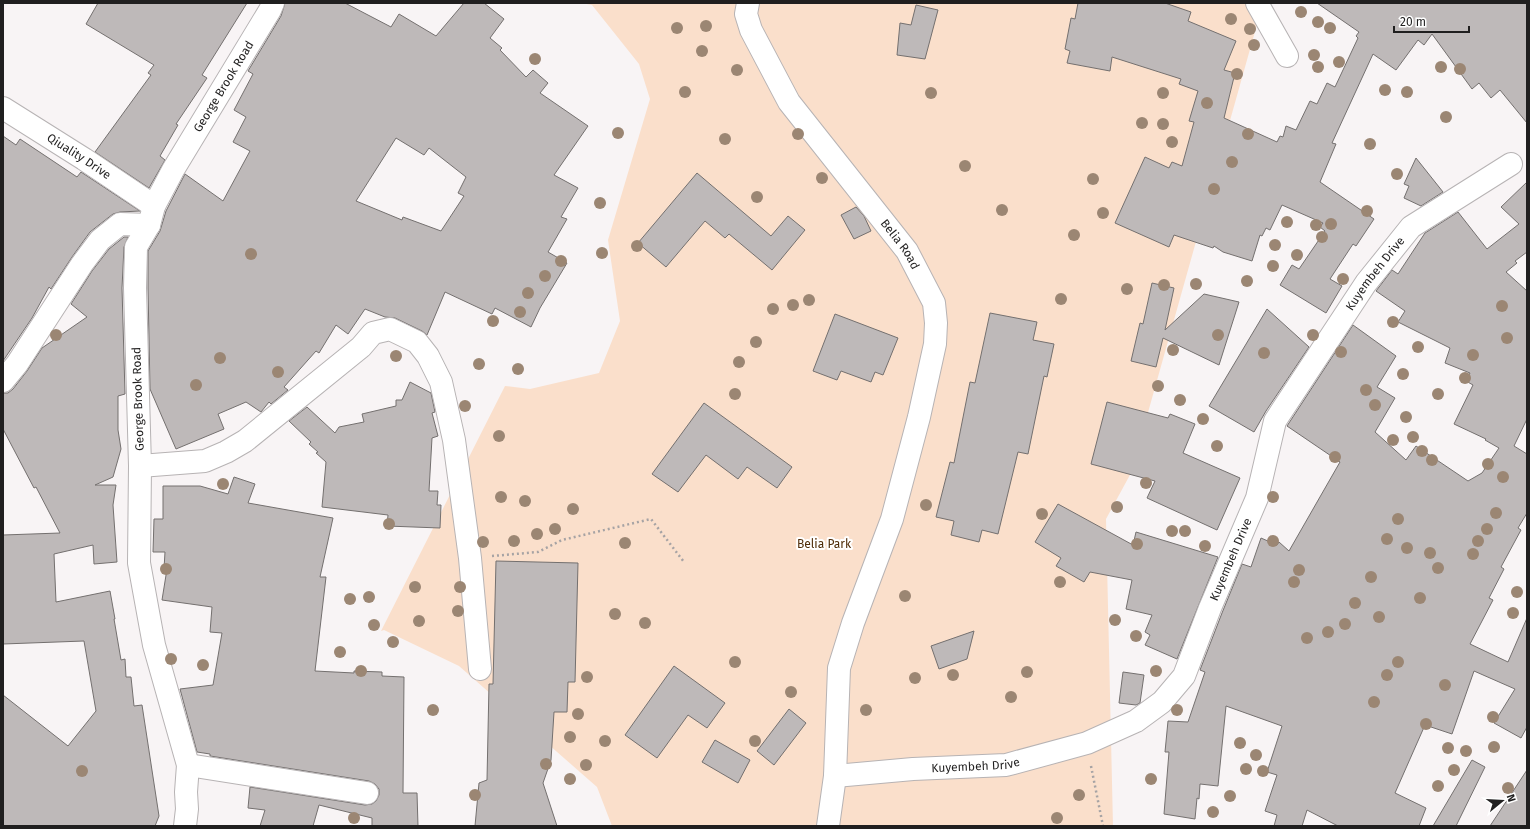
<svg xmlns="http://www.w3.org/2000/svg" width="1530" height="829" font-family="'Fira Sans',sans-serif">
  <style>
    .green { fill: #fadfcb }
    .building { fill: #beb9b9; stroke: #74706f; fill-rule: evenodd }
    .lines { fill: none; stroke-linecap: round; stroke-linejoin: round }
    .street-casing { stroke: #b7b3b4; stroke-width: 24 }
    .path { stroke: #a6a3a4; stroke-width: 2.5; stroke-dasharray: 2 3; stroke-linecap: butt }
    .street { stroke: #fff; stroke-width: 22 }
    .tree { fill: #9b8673 }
    .labels { text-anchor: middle; stroke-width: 4; stroke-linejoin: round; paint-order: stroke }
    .street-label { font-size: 12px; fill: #201f1f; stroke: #fff }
    .park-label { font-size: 12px; fill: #4f2c08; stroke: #fff }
  </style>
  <rect width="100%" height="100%" fill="#f8f4f5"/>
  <!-- green -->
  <polygon class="green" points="581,3 1263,3 1131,473 1106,519 1113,826 612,826 597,787 459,666 384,630 381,631 505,386 530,389 599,373 620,321 608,240 650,99 639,64 592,5"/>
  <!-- building -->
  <g class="building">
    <polygon points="98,3 247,3 202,75 207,78 176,124 178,125 160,156 165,160 149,188 95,152 151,75 148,73 154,65 86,24"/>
    <path d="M285,3H345L391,27L399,14L436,36L464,3H484L504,19L490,38L502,48L500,50L526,77L533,70L548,83L540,93L588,126L554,175L578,188L561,217L567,219L548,252L567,263L540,308L531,327L495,308L492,314L445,292L427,335L422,331L395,318L385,317L365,309L348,334L336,325L319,353L316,351L284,387L288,390L271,404L269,402L261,412L246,402L218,414L224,429L176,449L150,389L148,288V251L160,231L166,211L185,174L223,201L250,151L233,142L246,117L234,110L253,74L248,71L281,16ZM396,138L424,155L429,148L466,177L458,193L464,196L441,231L403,217L402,220L356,201Z"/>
    <polygon points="1078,3 1165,3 1191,12 1188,21 1236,41 1224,70 1235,73 1224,118 1277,142 1280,136 1283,137 1286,126 1296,130 1310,101 1317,104 1327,83 1335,87 1358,38 1356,36 1359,32 1317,3 1527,3 1527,123 1500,90 1491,98 1479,83 1472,89 1432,34 1424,45 1418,40 1396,70 1373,54 1332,143 1336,144 1320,182 1374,219 1356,246 1353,244 1330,279 1342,286 1326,313 1280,285 1292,265 1299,269 1325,231 1320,227 1323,223 1282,205 1270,230 1266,228 1262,236 1260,235 1252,261 1223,252 1214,246 1213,248 1174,235 1169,247 1115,223 1145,157 1169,168 1172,162 1182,166 1194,122 1189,121 1198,91 1179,84 1181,79 1112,57 1110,71 1067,63 1070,51 1065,49 1071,18 1075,19"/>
    <polygon points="916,5 938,10 925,59 897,55 900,23 911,25"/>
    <polygon points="3,136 16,145 20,139 77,177 81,172 140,211 120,212 113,214 90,232 72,257 51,289 49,287 32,318 3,361"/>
    <polygon points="1416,158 1443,192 1421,206 1404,198 1409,186 1404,184"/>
    <polygon points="697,173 771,236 788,216 805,230 772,270 729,234 725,238 705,221 666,267 638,243"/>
    <polygon points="1527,182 1527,252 1515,261 1517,263 1506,272 1527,291 1527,419 1514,446 1527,454 1527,513 1518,528 1521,530 1501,567 1504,569 1489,598 1493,600 1470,644 1508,662 1527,618 1527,727 1521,738 1494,723 1515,689 1474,671 1452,734 1425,725 1395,793 1426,808 1419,826 1338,826 1307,810 1302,826 1274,826 1277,815 1265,811 1277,775 1267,772 1282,726 1226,706 1218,786 1200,784 1199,799 1197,798 1195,819 1164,814 1169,752 1165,752 1168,721 1188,722 1205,672 1200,670 1222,613 1242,564 1251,567 1261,538 1277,545 1279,542 1289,551 1340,462 1287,426 1353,325 1396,356 1377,387 1395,398 1375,432 1406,460 1416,446 1468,481 1482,473 1499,448 1485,440 1486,439 1454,424 1473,385 1466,381 1470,373 1445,363 1450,348 1398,322 1405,311 1376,291 1392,270 1398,274 1425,233 1458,212 1487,249 1519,224 1501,207"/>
    <polygon points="856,207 864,216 871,231 854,239 841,215"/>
    <polygon points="124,237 128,237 124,247 122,288 125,394 118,396 118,430 121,449 113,477 95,485 116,485 113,505 117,562 94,564 93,545 54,554 56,602 110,591 115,619 114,619 121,660 125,659 126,677 131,677 134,706 142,705 159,816 155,826 3,826 3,695 68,746 96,711 84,641 3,644 3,535 60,533 36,487 34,488 3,429 3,393 8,393 13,389 27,371 42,348 87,317 71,304 92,271 109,249"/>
    <polygon points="1152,283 1174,288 1165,330 1204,294 1239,302 1219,365 1163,338 1156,367 1131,361 1140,323 1143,324"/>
    <polygon points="1267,309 1309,347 1266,411 1254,432 1209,406"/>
    <polygon points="990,313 1037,322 1033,340 1054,344 1047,377 1044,376 1028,454 1018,452 998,534 982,530 979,542 951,535 954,521 936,517 950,462 954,463 970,382 975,383"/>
    <polygon points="835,314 898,338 883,375 875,372 871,382 841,371 837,380 813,371"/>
    <polygon points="410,382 431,393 435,412 432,413 438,436 432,438 429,491 438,491 437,505 441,505 440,528 387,526 388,515 322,507 326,462 316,453 318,452 309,444 311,442 289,421 307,407 335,433 339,427 364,422 362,414 396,406 396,400 402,400"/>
    <polygon points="1107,402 1168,418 1170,414 1195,424 1183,453 1240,478 1217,530 1147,498 1155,481 1091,464"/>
    <polygon points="704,403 792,467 777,488 747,467 738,479 706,455 678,492 652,474"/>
    <polygon points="234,477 255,484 248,503 333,518 320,577 326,577 315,671 354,673 354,671 382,672 382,676 404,677 403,793 417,793 418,826 372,826 372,818 319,805 313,826 260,826 265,810 248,808 250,787 365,805 372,804 376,801 379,795 379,789 375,784 369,781 210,756 210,754 197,752 180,689 213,685 222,633 210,632 212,607 162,600 167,569 164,569 165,552 153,552 154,519 163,519 163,486 200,486 228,494"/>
    <polygon points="1058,504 1133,545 1136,532 1218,557 1177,659 1145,645 1150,635 1145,632 1152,615 1126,609 1132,580 1090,572 1084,582 1056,566 1061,558 1035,542"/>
    <polygon points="496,561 578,563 575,682 568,682 567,712 554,712 551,760 543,783 557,826 475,826 479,783 487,780 489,684 493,684"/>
    <polygon points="974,631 967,659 939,669 931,646"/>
    <polygon points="674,666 725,703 707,728 688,715 657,758 625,735"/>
    <polygon points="1123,672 1144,675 1140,703 1136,705 1119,703"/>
    <polygon points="789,709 806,723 774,765 757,751"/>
    <polygon points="715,740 750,760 738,783 702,762"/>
    <polygon points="1472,760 1485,767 1456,826 1433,826"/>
    <polygon points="1527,770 1527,826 1490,826"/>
  </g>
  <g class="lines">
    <defs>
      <g id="street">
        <path id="s1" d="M748,3L746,14L751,30L789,102L907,251L934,303L936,323L935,344L919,417L892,519L853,623L839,668L835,776L828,826"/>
        <polyline points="1257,3 1287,56"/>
        <path id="s2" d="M3,108L84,159L154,206"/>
        <polyline points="3,381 17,364 82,264 100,240 120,224 149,225"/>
        <polyline points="140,466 205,461 226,452 245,441 361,347 373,333 390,329 417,342 428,356 441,382 454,440 470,558 480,669"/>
        <polyline points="188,765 367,793"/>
        <path id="s3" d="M835,776L913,769L1006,765L1087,743L1136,721L1162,702L1184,676L1210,608L1257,498L1275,421L1366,283L1411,227L1511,164"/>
        <path id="s4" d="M185,826L187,809L186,792L188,765L154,645L139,563L140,466L135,288L136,247L149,225L154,206L173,170L270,10L273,3"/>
      </g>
    </defs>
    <!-- street casing -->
    <use href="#street" class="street-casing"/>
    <!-- path -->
    <g class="path">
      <polyline points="492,556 538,552 562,540 651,519 684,562"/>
      <polyline points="1091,766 1103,826"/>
    </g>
    <!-- street -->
    <use href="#street" class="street"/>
  </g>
  <!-- trees -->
  <g class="tree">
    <circle cx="1301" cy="12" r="6"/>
    <circle cx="1231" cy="19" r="6"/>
    <circle cx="1318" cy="22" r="6"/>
    <circle cx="706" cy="26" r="6"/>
    <circle cx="677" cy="28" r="6"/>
    <circle cx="1330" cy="28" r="6"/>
    <circle cx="1250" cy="29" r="6"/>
    <circle cx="1254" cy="45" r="6"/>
    <circle cx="702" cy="51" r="6"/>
    <circle cx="1314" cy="55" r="6"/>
    <circle cx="535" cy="59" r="6"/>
    <circle cx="1339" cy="62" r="6"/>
    <circle cx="1318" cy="67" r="6"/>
    <circle cx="1441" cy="67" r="6"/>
    <circle cx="1460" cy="69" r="6"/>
    <circle cx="737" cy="70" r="6"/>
    <circle cx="1237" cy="74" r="6"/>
    <circle cx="1385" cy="90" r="6"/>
    <circle cx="685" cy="92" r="6"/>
    <circle cx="1407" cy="92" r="6"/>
    <circle cx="931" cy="93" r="6"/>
    <circle cx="1163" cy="93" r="6"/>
    <circle cx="1207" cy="103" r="6"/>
    <circle cx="1446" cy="117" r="6"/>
    <circle cx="1142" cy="123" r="6"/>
    <circle cx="1163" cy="124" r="6"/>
    <circle cx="618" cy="133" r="6"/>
    <circle cx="798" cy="134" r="6"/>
    <circle cx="1248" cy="134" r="6"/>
    <circle cx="725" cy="139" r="6"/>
    <circle cx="1172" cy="142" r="6"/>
    <circle cx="1370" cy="144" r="6"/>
    <circle cx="1232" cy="162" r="6"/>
    <circle cx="965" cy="166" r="6"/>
    <circle cx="1397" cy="174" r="6"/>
    <circle cx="822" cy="178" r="6"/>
    <circle cx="1093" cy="179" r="6"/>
    <circle cx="1214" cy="189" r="6"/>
    <circle cx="757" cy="197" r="6"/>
    <circle cx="600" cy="203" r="6"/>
    <circle cx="1002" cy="210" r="6"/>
    <circle cx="1367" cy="211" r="6"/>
    <circle cx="1103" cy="213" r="6"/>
    <circle cx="1287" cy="222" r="6"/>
    <circle cx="1331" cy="224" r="6"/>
    <circle cx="1316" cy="225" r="6"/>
    <circle cx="1074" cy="235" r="6"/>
    <circle cx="1322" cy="237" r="6"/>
    <circle cx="1275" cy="245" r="6"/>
    <circle cx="637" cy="246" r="6"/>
    <circle cx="602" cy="253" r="6"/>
    <circle cx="251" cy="254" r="6"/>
    <circle cx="1297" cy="255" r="6"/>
    <circle cx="561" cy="261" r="6"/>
    <circle cx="1273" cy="266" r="6"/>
    <circle cx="545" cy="276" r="6"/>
    <circle cx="1343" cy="279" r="6"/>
    <circle cx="1247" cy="281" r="6"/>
    <circle cx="1196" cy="284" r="6"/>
    <circle cx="1164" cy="285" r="6"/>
    <circle cx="1127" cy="289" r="6"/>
    <circle cx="528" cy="293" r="6"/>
    <circle cx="1061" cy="299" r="6"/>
    <circle cx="809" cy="300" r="6"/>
    <circle cx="793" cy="305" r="6"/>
    <circle cx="1502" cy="306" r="6"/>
    <circle cx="773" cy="309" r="6"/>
    <circle cx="520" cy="312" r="6"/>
    <circle cx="493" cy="321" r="6"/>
    <circle cx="1393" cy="322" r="6"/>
    <circle cx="56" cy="335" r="6"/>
    <circle cx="1218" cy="335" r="6"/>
    <circle cx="1313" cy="335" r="6"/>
    <circle cx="1507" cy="338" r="6"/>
    <circle cx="756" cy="342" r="6"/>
    <circle cx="1418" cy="347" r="6"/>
    <circle cx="1173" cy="350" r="6"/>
    <circle cx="1341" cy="352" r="6"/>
    <circle cx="1264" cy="353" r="6"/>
    <circle cx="1473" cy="355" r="6"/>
    <circle cx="396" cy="356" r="6"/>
    <circle cx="220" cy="358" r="6"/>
    <circle cx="739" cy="362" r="6"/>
    <circle cx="479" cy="364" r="6"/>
    <circle cx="518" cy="369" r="6"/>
    <circle cx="278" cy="372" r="6"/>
    <circle cx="1403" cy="374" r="6"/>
    <circle cx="1465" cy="378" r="6"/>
    <circle cx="196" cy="385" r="6"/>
    <circle cx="1158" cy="386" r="6"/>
    <circle cx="1366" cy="390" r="6"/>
    <circle cx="735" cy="394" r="6"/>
    <circle cx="1438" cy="394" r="6"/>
    <circle cx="1180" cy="400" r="6"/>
    <circle cx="1375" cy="405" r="6"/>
    <circle cx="465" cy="406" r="6"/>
    <circle cx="1406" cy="417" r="6"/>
    <circle cx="1203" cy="419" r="6"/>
    <circle cx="499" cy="436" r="6"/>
    <circle cx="1413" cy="437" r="6"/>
    <circle cx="1393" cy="440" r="6"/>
    <circle cx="1217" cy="446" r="6"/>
    <circle cx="1422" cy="451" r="6"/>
    <circle cx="1335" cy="457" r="6"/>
    <circle cx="1432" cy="460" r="6"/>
    <circle cx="1488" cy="464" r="6"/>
    <circle cx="1503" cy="477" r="6"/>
    <circle cx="1146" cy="483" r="6"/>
    <circle cx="223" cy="484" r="6"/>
    <circle cx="501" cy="497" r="6"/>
    <circle cx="1273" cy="497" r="6"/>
    <circle cx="525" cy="501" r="6"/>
    <circle cx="926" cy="505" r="6"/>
    <circle cx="1117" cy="507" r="6"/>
    <circle cx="573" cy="509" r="6"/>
    <circle cx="1496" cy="513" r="6"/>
    <circle cx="1042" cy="514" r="6"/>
    <circle cx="1398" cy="519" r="6"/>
    <circle cx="389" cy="524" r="6"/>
    <circle cx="555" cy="529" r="6"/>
    <circle cx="1487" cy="529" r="6"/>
    <circle cx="1172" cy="531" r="6"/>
    <circle cx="1185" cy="531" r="6"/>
    <circle cx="537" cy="534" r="6"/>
    <circle cx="1387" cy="539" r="6"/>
    <circle cx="514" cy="541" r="6"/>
    <circle cx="1273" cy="541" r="6"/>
    <circle cx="1478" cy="541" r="6"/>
    <circle cx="483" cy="542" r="6"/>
    <circle cx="625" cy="543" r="6"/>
    <circle cx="1137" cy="544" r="6"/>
    <circle cx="1205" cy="546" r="6"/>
    <circle cx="1407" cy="548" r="6"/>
    <circle cx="1430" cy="553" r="6"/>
    <circle cx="1473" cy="554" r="6"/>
    <circle cx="1438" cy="568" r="6"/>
    <circle cx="166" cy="569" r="6"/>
    <circle cx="1299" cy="570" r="6"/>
    <circle cx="1371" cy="577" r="6"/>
    <circle cx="1060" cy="582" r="6"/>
    <circle cx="1294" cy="582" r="6"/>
    <circle cx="415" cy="587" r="6"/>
    <circle cx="460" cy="587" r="6"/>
    <circle cx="1517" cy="592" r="6"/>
    <circle cx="905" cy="596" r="6"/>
    <circle cx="369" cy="597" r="6"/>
    <circle cx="1420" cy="598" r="6"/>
    <circle cx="350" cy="599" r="6"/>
    <circle cx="1355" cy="603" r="6"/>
    <circle cx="458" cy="611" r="6"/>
    <circle cx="1513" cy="613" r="6"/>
    <circle cx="615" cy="614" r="6"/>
    <circle cx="1379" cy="617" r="6"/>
    <circle cx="1115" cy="620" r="6"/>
    <circle cx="419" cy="621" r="6"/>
    <circle cx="645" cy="623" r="6"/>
    <circle cx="1345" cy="624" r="6"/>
    <circle cx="374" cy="625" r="6"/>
    <circle cx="1328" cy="632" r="6"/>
    <circle cx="1136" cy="636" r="6"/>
    <circle cx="1307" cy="638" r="6"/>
    <circle cx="393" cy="642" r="6"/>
    <circle cx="340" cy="652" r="6"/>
    <circle cx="171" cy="659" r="6"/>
    <circle cx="735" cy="662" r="6"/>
    <circle cx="1398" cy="662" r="6"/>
    <circle cx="203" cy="665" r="6"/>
    <circle cx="361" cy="671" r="6"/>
    <circle cx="1156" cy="671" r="6"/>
    <circle cx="1027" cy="672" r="6"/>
    <circle cx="953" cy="675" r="6"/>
    <circle cx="1387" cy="675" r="6"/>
    <circle cx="587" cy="677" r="6"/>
    <circle cx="915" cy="678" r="6"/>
    <circle cx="1445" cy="685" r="6"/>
    <circle cx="791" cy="692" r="6"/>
    <circle cx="1011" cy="697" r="6"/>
    <circle cx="1374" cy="702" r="6"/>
    <circle cx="433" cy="710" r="6"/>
    <circle cx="866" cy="710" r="6"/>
    <circle cx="1177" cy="710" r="6"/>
    <circle cx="578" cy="714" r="6"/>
    <circle cx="1493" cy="717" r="6"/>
    <circle cx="1426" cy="724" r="6"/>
    <circle cx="570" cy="737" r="6"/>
    <circle cx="605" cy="741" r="6"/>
    <circle cx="755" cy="741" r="6"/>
    <circle cx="1240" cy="743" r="6"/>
    <circle cx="1494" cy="747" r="6"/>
    <circle cx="1448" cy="748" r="6"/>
    <circle cx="1466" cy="751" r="6"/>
    <circle cx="1256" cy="755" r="6"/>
    <circle cx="546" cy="764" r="6"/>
    <circle cx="586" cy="765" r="6"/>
    <circle cx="1246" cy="769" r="6"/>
    <circle cx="1454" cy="770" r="6"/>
    <circle cx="82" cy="771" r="6"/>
    <circle cx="1263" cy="771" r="6"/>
    <circle cx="570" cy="779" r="6"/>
    <circle cx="1151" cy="779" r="6"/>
    <circle cx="1438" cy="786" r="6"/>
    <circle cx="1508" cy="788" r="6"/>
    <circle cx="475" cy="795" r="6"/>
    <circle cx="1079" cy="795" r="6"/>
    <circle cx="1230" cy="796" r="6"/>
    <circle cx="1213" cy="812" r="6"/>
    <circle cx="354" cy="818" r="6"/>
    <circle cx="1057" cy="818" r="6"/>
  </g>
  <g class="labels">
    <!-- street labels -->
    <g class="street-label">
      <text dy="4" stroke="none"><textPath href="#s4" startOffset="769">George Brook Road</textPath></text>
      <text dy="4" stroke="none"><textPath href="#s2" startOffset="90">Qiuality Drive</textPath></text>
      <text dy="4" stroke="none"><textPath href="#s1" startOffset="290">Belia Road</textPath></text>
      <text dy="4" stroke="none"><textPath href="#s3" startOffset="825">Kuyembeh Drive</textPath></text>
      <text transform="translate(138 399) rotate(-92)" y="4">George Brook Road</text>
      <text dy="4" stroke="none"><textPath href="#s3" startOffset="501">Kuyembeh Drive</textPath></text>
      <text dy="4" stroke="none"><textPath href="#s3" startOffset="141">Kuyembeh Drive</textPath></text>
    </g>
    <!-- park labels -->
    <g class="park-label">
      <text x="824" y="548">Belia Park</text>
    </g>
  </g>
  <!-- border -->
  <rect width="1530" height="829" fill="none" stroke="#201f1f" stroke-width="8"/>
  <!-- north arrow -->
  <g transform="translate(1502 801) rotate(72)" stroke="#ffffff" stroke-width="3" paint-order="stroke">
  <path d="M0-3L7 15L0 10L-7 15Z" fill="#201f1f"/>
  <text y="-6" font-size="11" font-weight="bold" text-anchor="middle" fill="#201f1f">N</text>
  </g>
  <!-- scale -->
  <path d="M1394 26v6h75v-6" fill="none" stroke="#201f1f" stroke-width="2"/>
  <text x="1400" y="26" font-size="12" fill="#201f1f" stroke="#ffffff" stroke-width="3" paint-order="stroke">20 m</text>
</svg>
